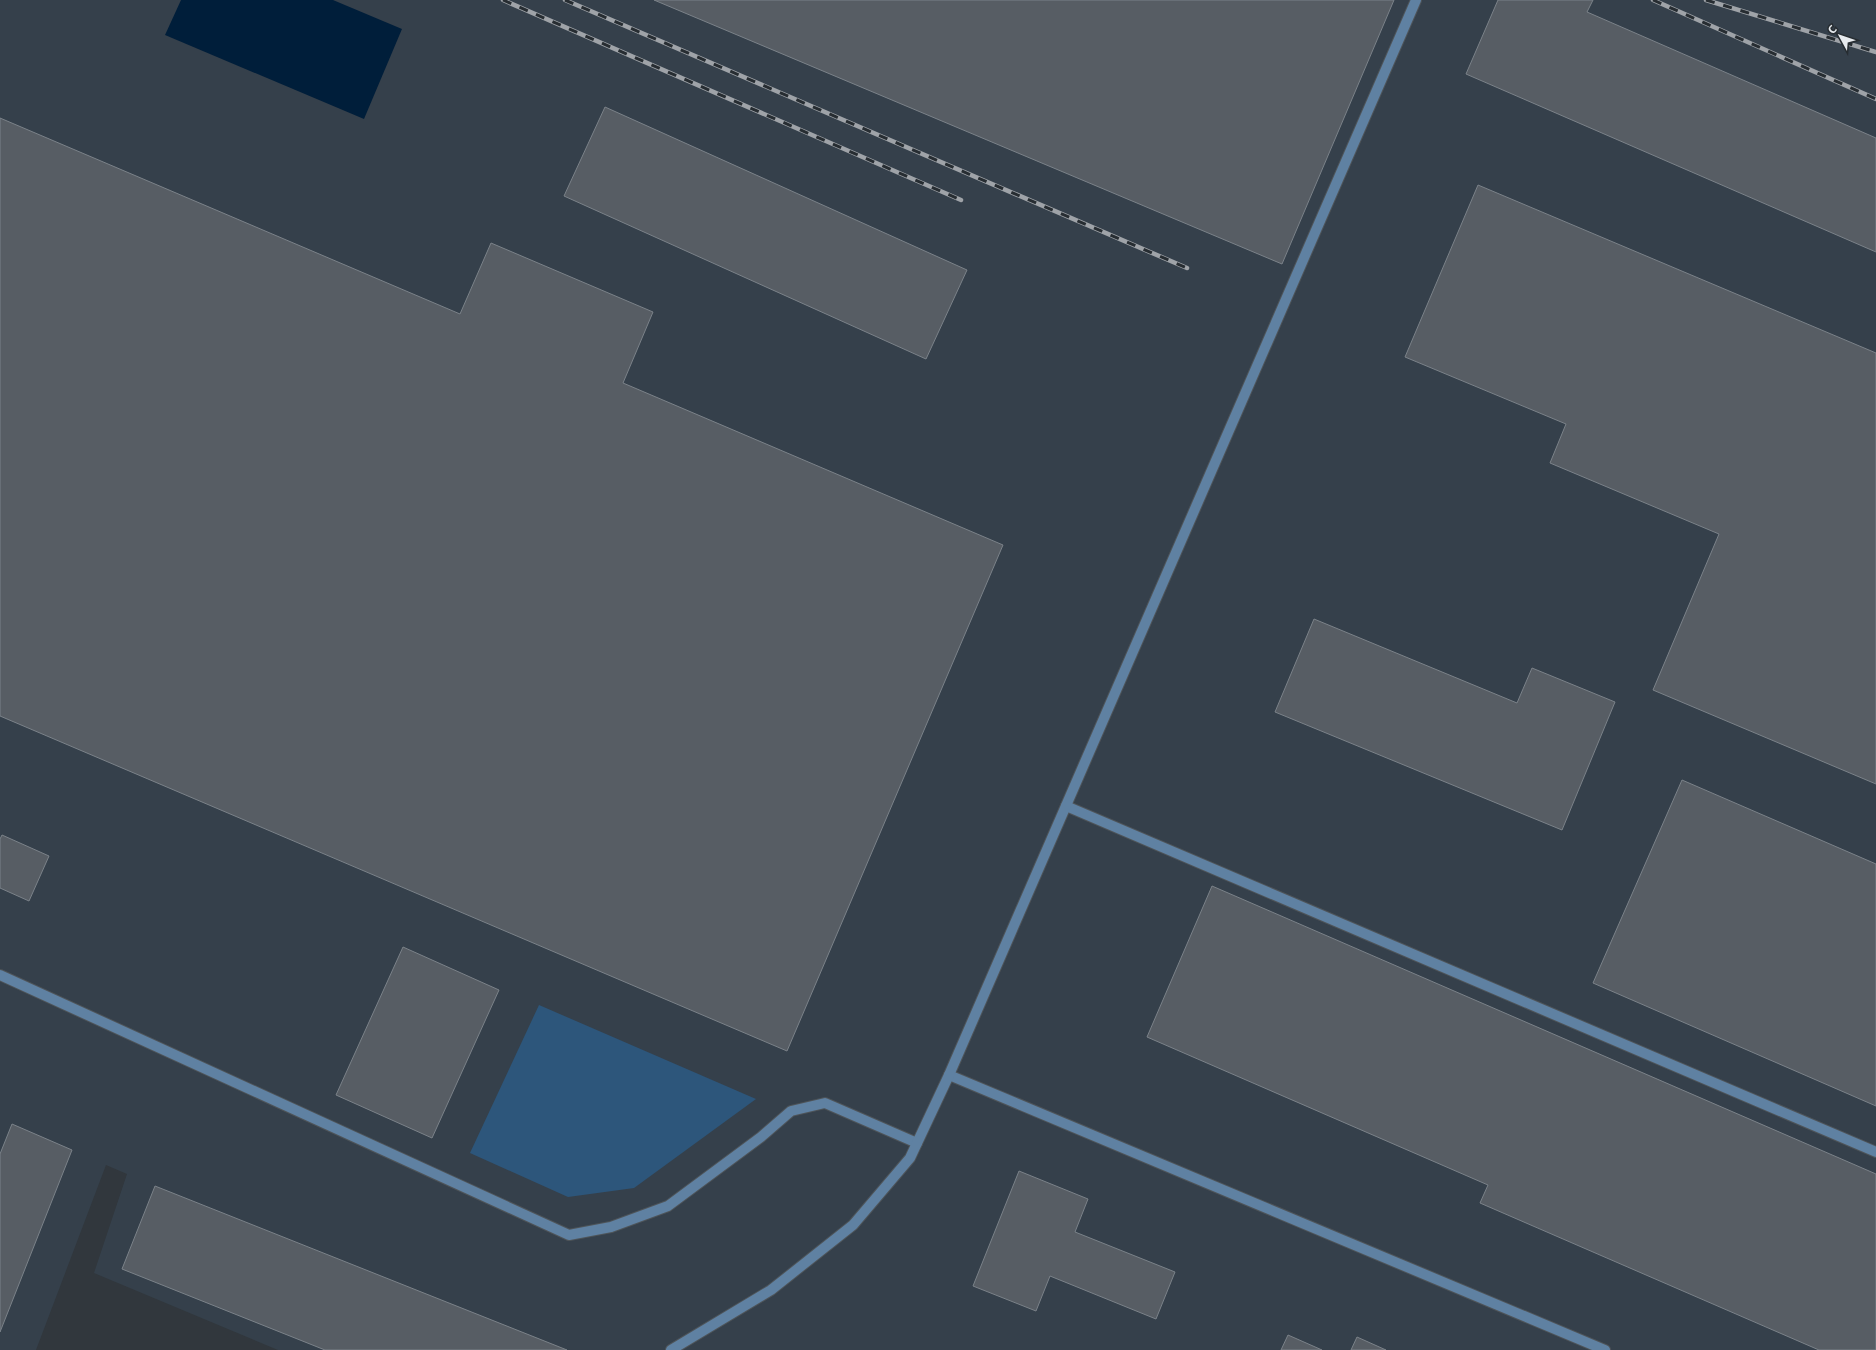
<svg xmlns="http://www.w3.org/2000/svg" width="1876" height="1350" font-family="'Noto Sans',sans-serif">
  <style>
    .built { fill: #35404b }
    .green { fill: #2d567b }
    .water { fill: #001e3a }
    .building { fill: #575d64; stroke: #7b8289 }
    .lines { fill: none; stroke-linecap: round; stroke-linejoin: round }
    .minor-casing { stroke: #4e5459; stroke-width: 12 }
    .minor { stroke: #5f81a2; stroke-width: 10 }
    .rail-casing { stroke: #9fa3a8; stroke-width: 4.5 }
    .rail { stroke: #272d32; stroke-width: 3; stroke-dasharray: 9; stroke-linecap: butt }
  </style>
  <rect width="100%" height="100%" fill="#31373d"/>
  <!-- built -->
  <polygon class="built" points="0,0 1876,0 1876,1350 278,1350 94,1273 127,1174 106,1165 36,1350 0,1350"/>
  <!-- green -->
  <polygon class="green" points="539,1005 756,1099 634,1188 568,1197 470,1153"/>
  <!-- water -->
  <polygon class="water" points="181,0 333,0 402,29 364,119 165,35"/>
  <!-- building -->
  <g class="building">
    <polygon points="654,0 1394,0 1282,264"/>
    <polygon points="1498,0 1593,0 1587,12 1876,138 1876,252 1466,74"/>
    <polygon points="605,107 967,270 926,359 564,196"/>
    <polygon points="0,118 460,314 491,243 653,312 623,383 1003,545 787,1051 0,716"/>
    <polygon points="1478,185 1876,353 1876,784 1653,690 1719,534 1550,463 1566,424 1405,357"/>
    <polygon points="1314,619 1517,703 1532,668 1615,702 1562,830 1275,712"/>
    <polygon points="1682,780 1876,864 1876,1106 1593,983"/>
    <polygon points="2,835 49,856 29,901 0,888 0,839"/>
    <polygon points="1212,886 1876,1174 1876,1350 1819,1350 1480,1203 1488,1185 1147,1037"/>
    <polygon points="403,947 499,990 432,1138 336,1095"/>
    <polygon points="12,1124 72,1150 0,1332 0,1154"/>
    <polygon points="1019,1171 1088,1199 1075,1232 1175,1272 1156,1319 1050,1276 1036,1311 973,1286"/>
    <polygon points="155,1186 567,1350 325,1350 122,1269"/>
    <polygon points="1288,1335 1322,1350 1281,1350"/>
    <polygon points="1357,1337 1386,1350 1351,1350"/>
  </g>
  <g class="lines">
    <defs>
      <g id="minor">
        <polyline points="1066,806 1876,1152"/>
        <polyline points="0,975 569,1235 611,1227 668,1206 761,1137 791,1111 825,1103 917,1143"/>
        <polyline points="949,1075 1605,1350"/>
        <polyline points="671,1350 771,1290 853,1225 910,1158 949,1075 1416,0"/>
      </g>
    </defs>
    <!-- minor casing -->
    <use href="#minor" class="minor-casing"/>
    <!-- minor -->
    <use href="#minor" class="minor"/>
    <defs>
      <g id="rail">
        <polyline points="503,0 961,200"/>
        <polyline points="565,0 1187,268"/>
        <polyline points="1653,0 1876,99"/>
        <polyline points="1706,0 1876,52"/>
      </g>
    </defs>
    <!-- rail casing -->
    <use href="#rail" class="rail-casing"/>
    <!-- rail -->
    <use href="#rail" class="rail"/>
  </g>
  <!-- north arrow -->
  <g transform="translate(1840 36) rotate(310)" stroke="#272d32" stroke-width="3" paint-order="stroke">
  <path d="M0-3L7 15L0 10L-7 15Z" fill="#e7ebef"/>
  <text y="-6" font-size="11" font-weight="bold" text-anchor="middle" fill="#e7ebef">С</text>
  </g>
</svg>
